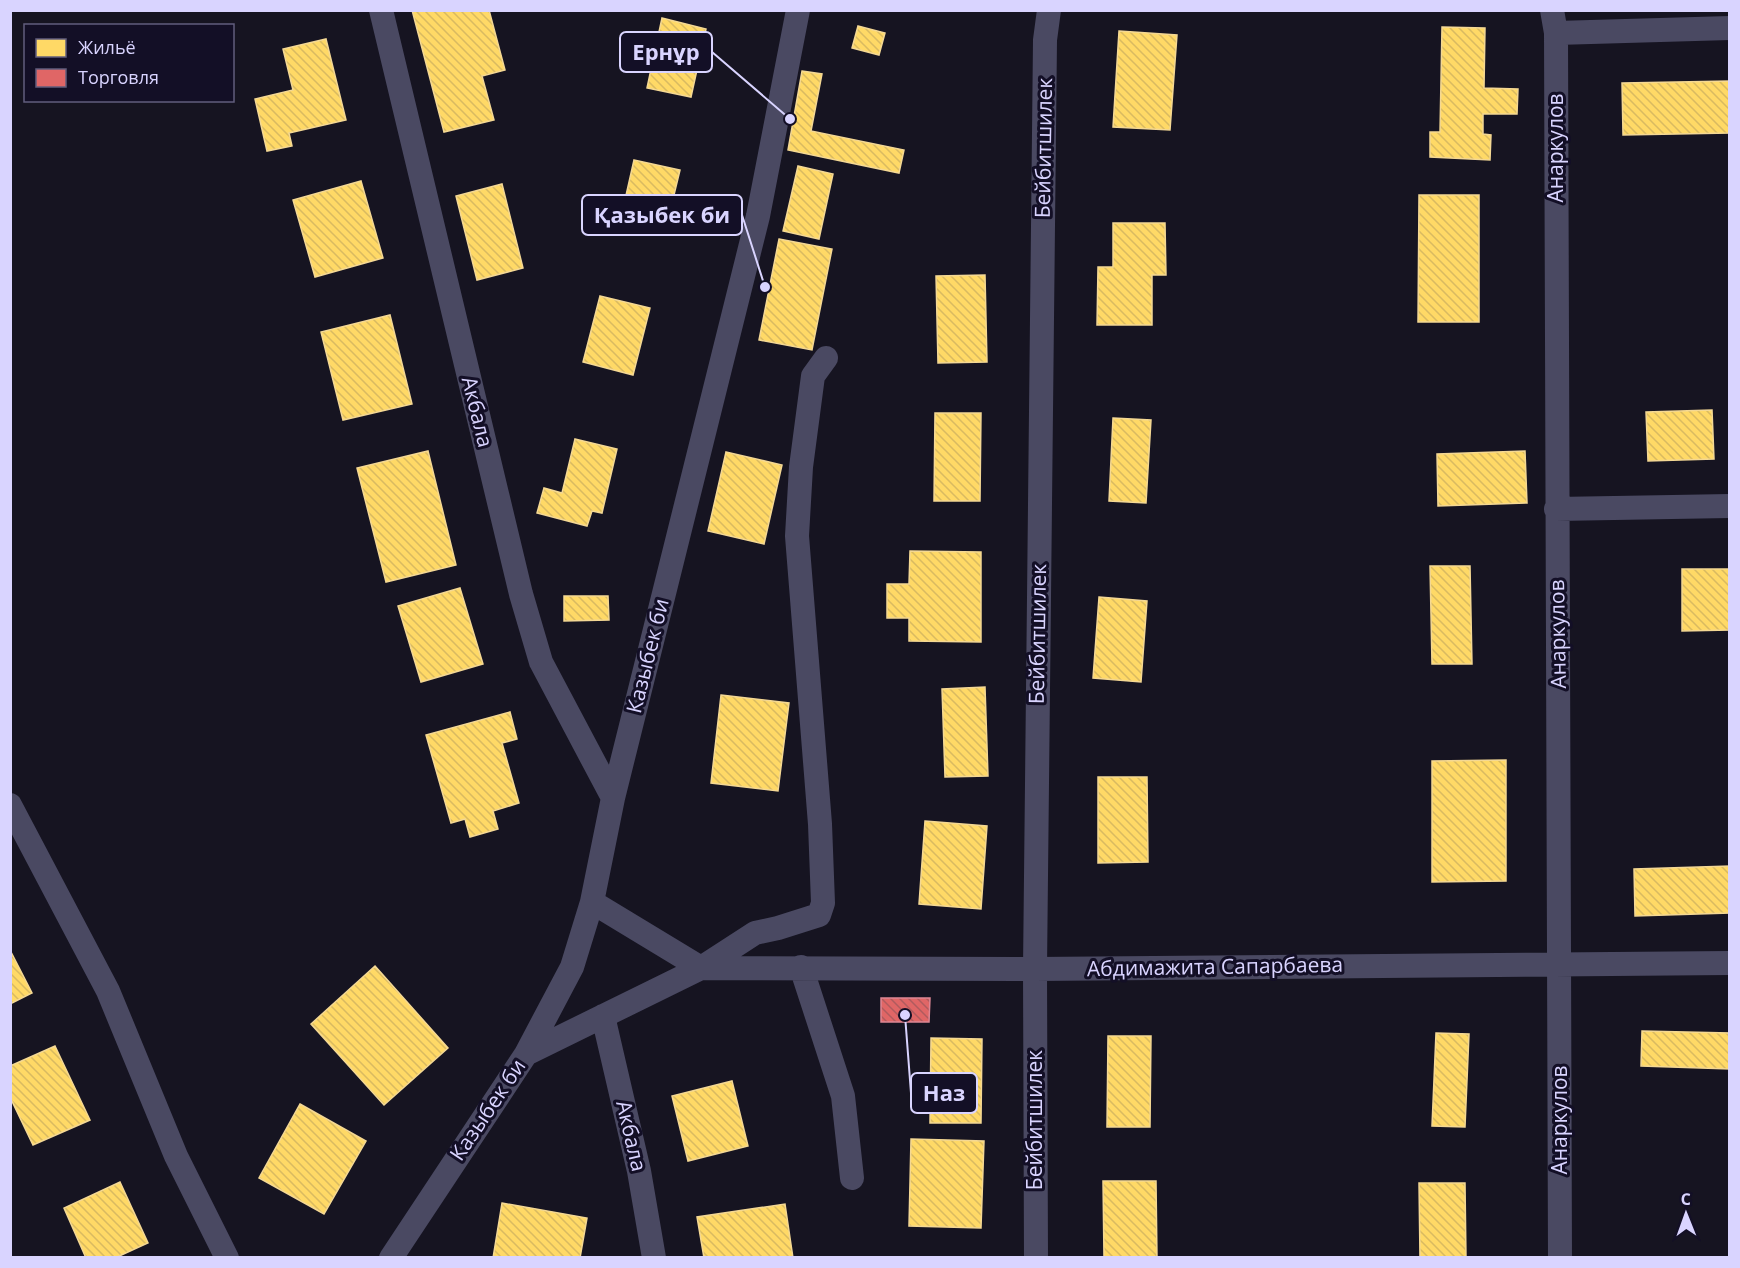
<svg xmlns="http://www.w3.org/2000/svg" width="1740" height="1268" viewBox="0 0 1740 1268" font-family="'Open Sans',sans-serif">
  <style>
    .homes { fill: url(#homes-back-hatch); stroke: #f4d894; stroke-width: 1.5 }
    .shops { fill: url(#shops-back-hatch); stroke: #de8794; stroke-width: 1.5 }
    .lines { fill: none; stroke-linecap: round; stroke-linejoin: round }
    .minor { stroke: #4a4962; stroke-width: 24 }
    .labels { text-anchor: middle; stroke-width: 6; stroke-linejoin: round; paint-order: stroke }
    .street-label { font-size: 21px; fill: #d9d4ff; stroke: #130f26 }
    .leader { fill: none; stroke: #d9d4ff; stroke-width: 2 }
    .callout-dot { fill: #d9d4ff; stroke: #130f26; stroke-width: 2 }
    .callout { fill: #130f26; stroke: #d9d4ff; stroke-width: 2 }
    .callout-label { font-size: 22px; text-anchor: middle; font-weight: bold; fill: #d9d4ff }
  </style>
  <defs>
    <pattern id="homes-back-hatch" width="6" height="6" patternUnits="userSpaceOnUse" patternTransform="scale(1.5)"><rect width="6" height="6" fill="#ffd966"/><path d="M-1 5l2 2M0 0l6 6M5-1l2 2" fill="none" stroke="#d9ba61"/></pattern>
    <pattern id="shops-back-hatch" width="6" height="6" patternUnits="userSpaceOnUse" patternTransform="scale(1.5)"><rect width="6" height="6" fill="#e06666"/><path d="M-1 5l2 2M0 0l6 6M5-1l2 2" fill="none" stroke="#b05b5e"/></pattern>
  </defs>
  <rect width="100%" height="100%" fill="#161421"/>
  <!-- homes -->
  <path class="homes" d="M412,10h77l16,60 -23,6 12,44 -50,12z
    M662,18l44,11 -15,68 -44,-9z
    M858,26l27,7 -6,22 -27,-7z
    M1442,27l43,1 -1,60 34,1 -1,25h-34v20l8,1 -1,25 -60,-3v-25h10z
    M1119,31l58,4 -7,95 -57,-3z
    M326,39l20,81 -57,13 3,13 -25,5 -12,-52 38,-9 -10,-41z
    M802,71l20,3 -11,57 93,19 -5,23 -111,-23z
    M1730,81v52l-107,2 -1,-52z
    M634,160l46,10 -15,62 -45,-10z
    M798,166l35,8 -14,65 -36,-8z
    M361,181l22,77 -68,19 -22,-77z
    M502,184l21,84 -46,12 -21,-84z
    M1419,195h60v127h-61z
    M1113,223h52l1,52h-14v50h-55l1,-58h15z
    M779,239l53,10 -20,101 -53,-10z
    M985,275l2,87 -49,1 -2,-87z
    M600,296l50,12 -17,67 -50,-13z
    M390,315l22,89 -69,16 -22,-88z
    M1712,410l2,49 -66,2 -2,-49z
    M935,413h46l-1,88h-46z
    M1113,418l38,2 -5,83 -37,-2z
    M575,439l42,10 -15,64 -10,-2 -5,15 -50,-13 7,-25 18,5z
    M428,451l28,114 -70,17 -29,-114z
    M1525,451l2,52 -89,3 -1,-52z
    M726,452l56,13 -18,79 -56,-13z
    M910,551l71,1v90l-72,-1v-23h-22v-34h22z
    M1430,566h40l2,98h-40z
    M1682,569h48v61l-48,1z
    M460,588l23,76 -62,18 -23,-76z
    M564,596h44l1,24 -45,1z
    M1099,597l48,4 -6,81 -48,-4z
    M985,687l3,89 -43,1 -3,-88z
    M721,695l68,8 -11,88 -67,-8z
    M510,712l7,27 -15,4 17,60 -26,8 5,18 -28,8 -5,-18 -14,4 -25,-88z
    M1506,760v121l-74,1v-121z
    M1098,777h49l1,85 -50,1z
    M925,821l62,5 -6,83 -62,-5z
    M1730,866v47l-95,3 -1,-47z
    M10,950l22,43 -22,11z
    M375,966l73,82 -64,57 -73,-81z
    M1642,1031l88,2v36l-89,-3z
    M1436,1033l33,1 -4,93 -33,-1z
    M1108,1036h43l-1,91h-43z
    M931,1038l51,1 -1,84h-51z
    M55,1046l35,74 -57,25 -23,-48v-31z
    M732,1081l16,65 -60,15 -16,-65z
    M300,1104l66,37 -42,73 -65,-36z
    M911,1139l73,2 -3,87 -72,-2z
    M1103,1181h53l1,77h-53z
    M120,1182l28,61 -33,15h-29l-22,-50z
    M1419,1183h46l1,75h-46z
    M502,1203l85,15 -7,40h-87z
    M785,1204l8,54h-89l-7,-41z"/>
  <!-- shops -->
  <path class="shops" d="M881,998h49l-1,24h-48z"/>
  <g class="lines">
    <!-- minor -->
    <path class="minor" d="M381,10l140,584 20,68 72,136
      M1552,10l4,23c0,408 5,816 4,1225
      M1556,33l174,-5
      M1556,509l174,-3
      M10,805l98,186 68,165 51,102
      M592,902l109,66
      M801,967l42,129 9,82
      M701,968l334,1 695,-6
      M603,1016l36,155 15,87
      M526,1054l175,-86 54,-35 23,-5 41,-13 4,-12 -3,-79 -23,-288 4,-69 12,-91 13,-18
      M391,1258l135,-204 46,-87 20,-65 21,-104 145,-582 40,-206
      M1036,1258l-1,-289 10,-929 4,-30"/>
  </g>
  <g class="labels">
    <!-- street labels -->
    <g class="street-label">
      <text transform="translate(1044 148) rotate(-89)" y="7">Бейбитшилек</text>
      <text transform="translate(1556 148) rotate(-90)" y="7">Анаркулов</text>
      <text transform="translate(477 412) rotate(76)" y="7">Акбала</text>
      <text transform="translate(1038 634) rotate(-89)" y="7">Бейбитшилек</text>
      <text transform="translate(1558 634) rotate(-91)" y="7">Анаркулов</text>
      <text transform="translate(648 656) rotate(-76)" y="7">Казыбек би</text>
      <text transform="translate(1215 967) rotate(-1)" y="7">Абдимажита Сапарбаева</text>
      <text transform="translate(488 1110) rotate(-56)" y="7">Казыбек би</text>
      <text transform="translate(1035 1120) rotate(-90)" y="7">Бейбитшилек</text>
      <text transform="translate(1560 1120) rotate(-90)" y="7">Анаркулов</text>
      <text transform="translate(631 1136) rotate(77)" y="7">Акбала</text>
    </g>
  </g>
  <!-- callouts -->
  <path class="leader" d="M790 119L712 52M765 287L742 215M905 1015L911 1093"/>
  <g class="callout-dot">
    <circle cx="790" cy="119" r="6"/>
    <circle cx="765" cy="287" r="6"/>
    <circle cx="905" cy="1015" r="6"/>
  </g>
  <g class="callout">
    <rect x="620" y="32" width="92" height="40" rx="6"/>
    <rect x="582" y="195" width="160" height="40" rx="6"/>
    <rect x="911" y="1073" width="66" height="40" rx="6"/>
  </g>
  <g class="callout-label">
    <text x="666" y="60">Ернұр</text>
    <text x="662" y="223">Қазыбек би</text>
    <text x="944" y="1101">Наз</text>
  </g>
  <!-- border -->
  <rect width="1740" height="1268" fill="none" stroke="#d9d4ff" stroke-width="24"/>
  <!-- legend -->
  <rect x="24" y="24" width="210" height="78" fill="#130f26" stroke="#625e7d" stroke-width="1.5"/>
  <rect x="36" y="39" width="30" height="18" fill="#ffd966" stroke="#625e7d" stroke-width="1.5"/>
  <text x="78" y="54" font-size="18" fill="#d9d4ff">Жильё</text>
  <rect x="36" y="69" width="30" height="18" fill="#e06666" stroke="#625e7d" stroke-width="1.5"/>
  <text x="78" y="84" font-size="18" fill="#d9d4ff">Торговля</text>
  <!-- north arrow -->
  <g transform="translate(1686 1214) rotate(359)" stroke="#130f26" stroke-width="4.5" paint-order="stroke">
  <path d="M0-4.5L10 22L0 15L-10 22Z" fill="#d9d4ff"/>
  <text y="-9" font-size="16" font-weight="bold" text-anchor="middle" fill="#d9d4ff">С</text>
  </g>
</svg>
